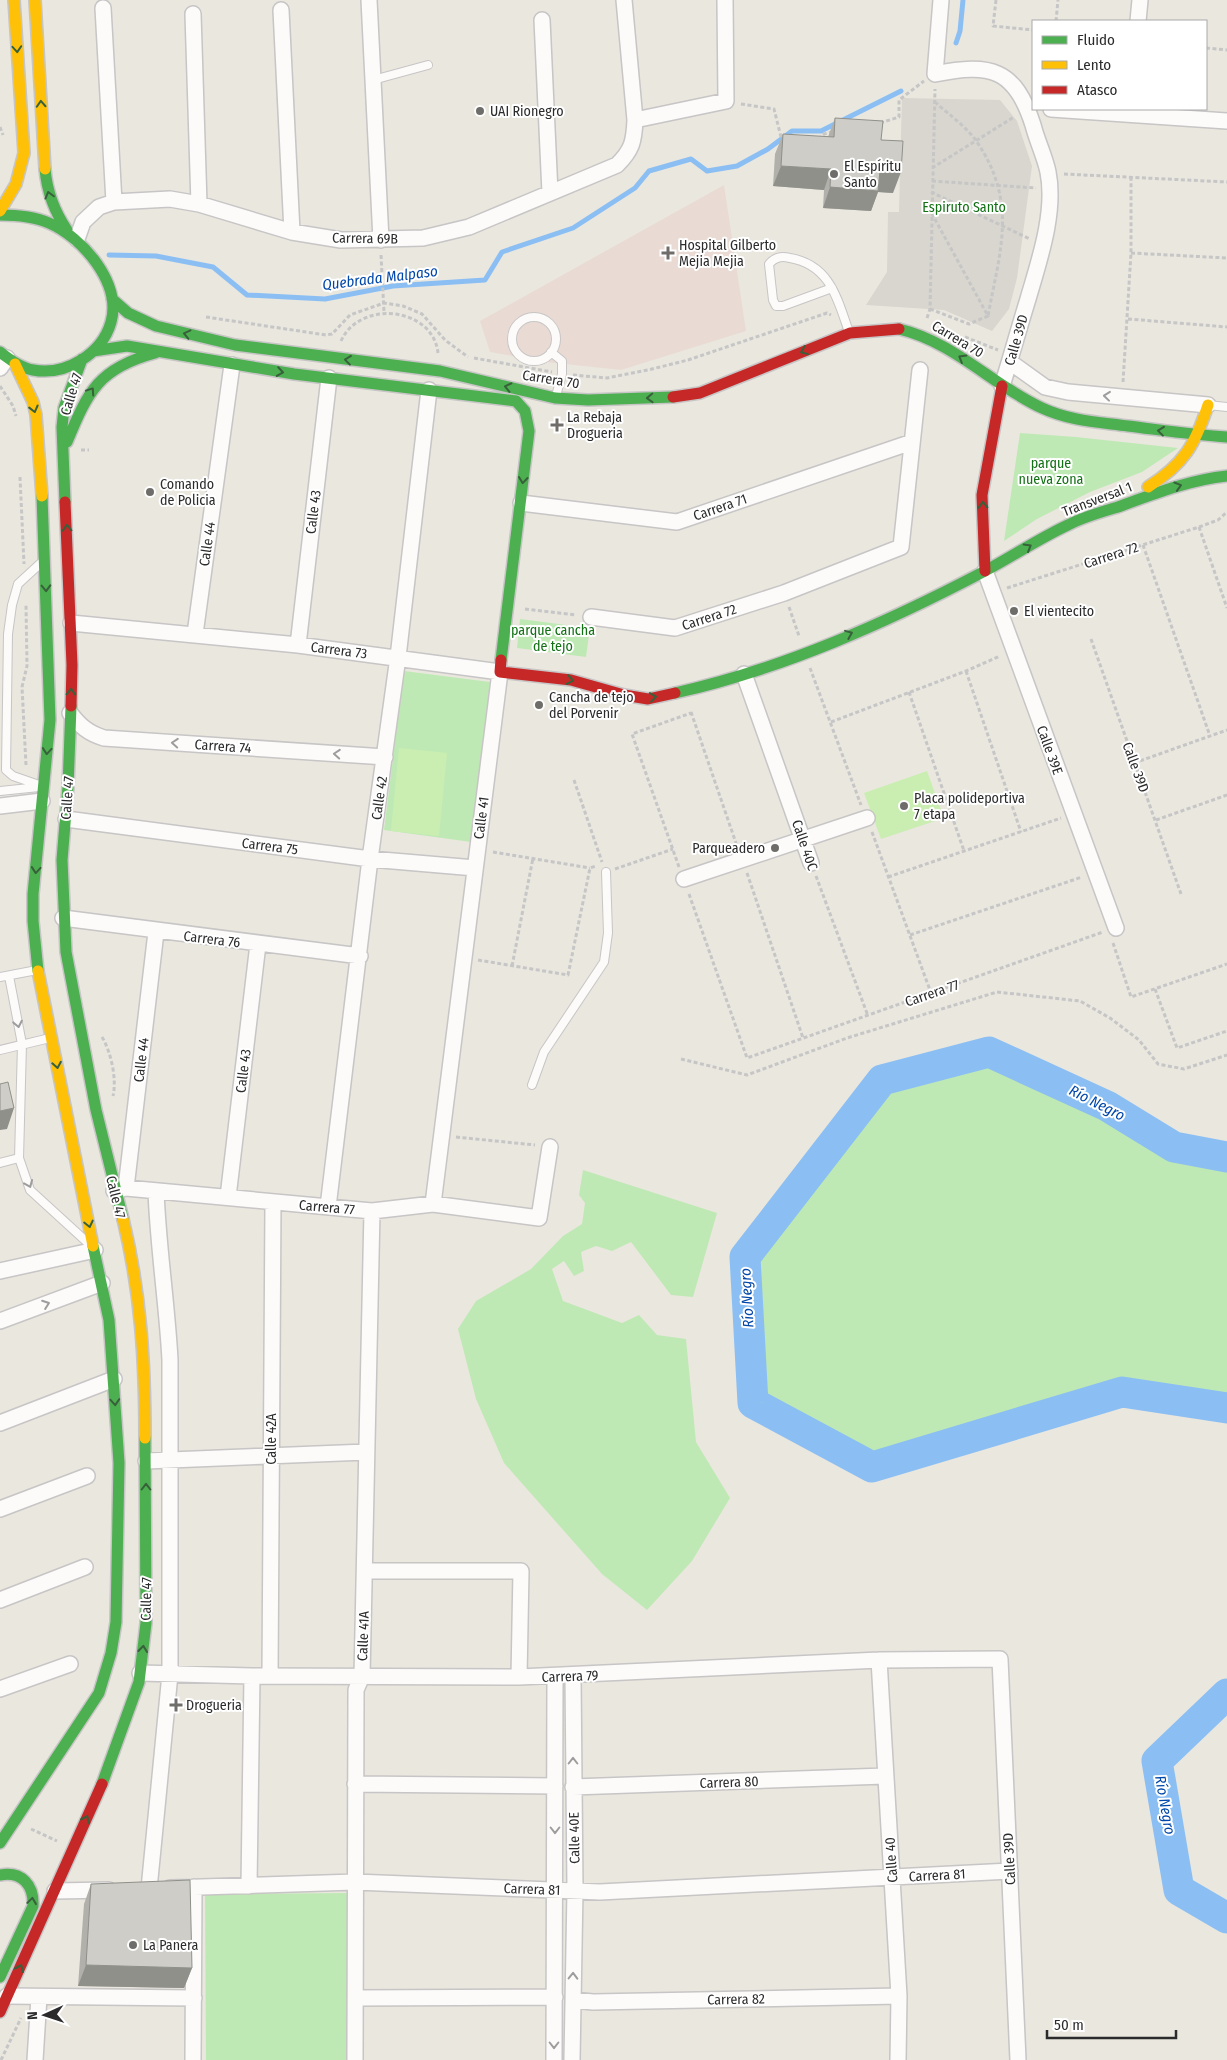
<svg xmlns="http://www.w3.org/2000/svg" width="1227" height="2060" viewBox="0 0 1227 2060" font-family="'Fira Sans Condensed',sans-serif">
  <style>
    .medical { fill: #e9dbd4 }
    .green { fill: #bfe9b4 }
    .pitch { fill: #caeeb1 }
    .plaza { fill: #d8d6ce }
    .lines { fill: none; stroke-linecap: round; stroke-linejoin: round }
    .stream { stroke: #8bbff3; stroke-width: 5 }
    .river { stroke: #8bbff3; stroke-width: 31 }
    .lane-casing { stroke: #c7c5c5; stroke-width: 10 }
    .street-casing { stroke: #c7c5c5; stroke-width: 18 }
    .fast-casing { stroke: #c7c5c5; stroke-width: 14 }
    .slow-casing { stroke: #c7c5c5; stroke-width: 14 }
    .jam-casing { stroke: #c7c5c5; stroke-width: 14 }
    .path { stroke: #c7c6c6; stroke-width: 3; stroke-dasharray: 4 2.5; stroke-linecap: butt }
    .lane { stroke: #fcfbfa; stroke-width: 8 }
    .street { stroke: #fcfbfa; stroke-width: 15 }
    .fast { stroke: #4caf50; stroke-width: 11 }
    .slow { stroke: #ffc107; stroke-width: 11 }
    .jam { stroke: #c62828; stroke-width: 11 }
    .wall { fill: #b1b0ab }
    .shaded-wall { fill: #90908b }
    .building { fill: #cecdc7; stroke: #90908b }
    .oneway { stroke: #38603a }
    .oneway2 { stroke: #9e9d9d }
    .poi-dot { fill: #6e6d6a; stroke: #fff; stroke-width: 2 }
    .labels { text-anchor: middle; stroke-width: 4; stroke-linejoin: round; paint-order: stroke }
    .poi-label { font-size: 14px; fill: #2b2b2b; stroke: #fff; text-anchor: start }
    .park-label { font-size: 14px; fill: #127015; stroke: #fff }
    .street-label { font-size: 14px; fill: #2b2b2b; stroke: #fff }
    .water-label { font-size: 15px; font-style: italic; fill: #0047a9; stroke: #fff }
  </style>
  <rect width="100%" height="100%" fill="#eae7df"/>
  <!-- medical -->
  <path class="medical" d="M724,185l22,146 -125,39 -75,-8 -56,-10 -10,-31z"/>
  <!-- green -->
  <path class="green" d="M1020,433l56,4 102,11 -36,24 -52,20 -53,27 -33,22z
    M520,619l70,9 -4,29 -69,-9z
    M404,671l86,11 -19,160 -87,-12z
    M989,1052l118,54 67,41 53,10v251l-105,-16 -250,75 -119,-64 -8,-146 137,-177z
    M583,1170l134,43 -24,84 -22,-2 -40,-53 -19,9 -16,-5 -15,6 3,19 -10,5 -10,-15 -12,8 11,32 59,22 17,-8 18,20 29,4 10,103 34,56 -38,63 -45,49 -45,-36 -98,-111 -28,-64 -18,-70 18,-28 55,-32 32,-33 19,-12 3,-21 -6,-8z
    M347,1893l1,167h-142l-1,-166z"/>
  <!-- pitch -->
  <path class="pitch" d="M399,748l48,5 -8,83 -48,-5z
    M927,771l17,47 -63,21 -17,-46z"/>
  <!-- plaza -->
  <path class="plaza" d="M902,98l98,2 17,21 15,45 -15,112 -8,31 -17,22 -48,-21 -78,-5 21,-33 1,-60h11z"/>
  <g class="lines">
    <!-- stream -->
    <path class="stream" d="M956,43l4,-12 3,-31
      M109,255l47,1 57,11 34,28 78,4 68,-13 92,-6 17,-28 71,-24 62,-40 14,-17 42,-12 16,12 30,-5 31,-17 24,-18h29l80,-40"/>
    <!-- river -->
    <path class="river" d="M1227,1157l-53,-10 -67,-41 -118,-54 -107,28 -137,177 8,146 119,64 250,-75 105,16
      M1227,1694l-70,67 22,129 48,28"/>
    <defs>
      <path id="lane" d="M373,80l55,-15
        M832,288l-49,18h-7l-3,-6 -4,-36c6,-7 12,-8 21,-6 40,7 47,40 59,74
        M512 339a22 22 0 1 1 44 0a22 22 0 1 1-44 0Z
        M551,352l11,9v13l-6,22
        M1208,405l19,2
        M42,786l-29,-10 -7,-6 2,-136 4,-29 6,-21 25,-23
        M0,791l39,-4
        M9,976l13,68 -3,114 11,32 58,53
        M0,977l37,-7
        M0,1050l50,-12
        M532,1085l12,-33 60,-90 4,-29 -2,-61
        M0,1163l19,-5"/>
      <path id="street" d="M369,0l12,240
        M941,0l-6,74c55,-11 80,-6 98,51 4,16 12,32 15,47 8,40 -9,89 -20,127 -9,29 -17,58 -26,87
        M103,8l11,194
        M281,10l11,222
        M193,14l6,190
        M542,20l8,173
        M1138,21l2,-21
        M1051,109l176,12
        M635,120l91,-19 -1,-101
        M77,239l6,-17 16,-15 15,-5 56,-3 29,5 93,28 49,8 82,-2 46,-11 148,-62c15,-15 17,-23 18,-45l-11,-120
        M1010,362l35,25 23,5 140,13
        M0,368l7,-10
        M521,503l156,19 235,-80
        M985,571l131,357
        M591,617l84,11 109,-35 117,-46 19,-177
        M71,623l227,22 202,27 -67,532
        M195,634l37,-269
        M298,645l31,-267
        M744,674l67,189
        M70,713c10,13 18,20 34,25l281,19
        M0,806l42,-5
        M66,819l304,40 105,9
        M684,879l183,-61
        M63,918l297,38
        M126,1188l30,-256
        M114,1191l12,-3 246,23 61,-7 106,14 11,-71
        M228,1197l30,-253
        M328,1207l42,-348 28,-202 31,-267
        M0,1271l95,-21
        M0,1321l102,-38
        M0,1423l114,-44
        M146,1461l220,-9
        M0,1509l87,-33
        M365,1571h156l-2,106
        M0,1600l85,-33
        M879,1660l20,336 -1,64
        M140,1673l112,3 267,1 360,-17 121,-1 18,401
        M270,1676l3,-474
        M0,1689l70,-25
        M355,1784l200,2
        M573,1787l312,-11
        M249,1886l3,-210
        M170,1888l185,-6 245,10 410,-21
        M149,1889l21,-215v-314c-3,-57 -12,-113 -14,-169
        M55,1891l54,-1
        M7,1996l187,2
        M355,1998l200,-1
        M573,2000l20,2 306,-6
        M35,2060l4,-63
        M193,2060l1,-173
        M355,2060l1,-370 6,-14 10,-465
        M554,2060l1,-383
        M572,2060l3,-170 -2,-214"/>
      <path id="fast" d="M45,169c2,23 9,42 22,61
        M0,215c17,0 33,1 49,8 33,14 73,60 62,99 -9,32 -45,54 -78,48 -12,-2 -23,-10 -33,-18
        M112,299l16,14 28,13 79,19 205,26 115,27 33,2 85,-3
        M899,329c55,13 93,56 143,79 28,13 56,14 86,18 33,4 66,9 99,11
        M93,351l34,-5 167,28 222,27 9,10 4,20 -28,229
        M67,442c21,-51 32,-74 88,-89
        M65,502l-3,-75 2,-19 18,-49
        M675,693c108,-24 213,-71 310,-122 28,-15 55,-33 83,-46 15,-8 33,-13 50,-18 36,-13 71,-27 109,-31
        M71,706l-3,81 -6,73 4,92 30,158 27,109
        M38,971l-5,-50v-27l17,-174 -8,-224
        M102,1784l37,-102 7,-59 -1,-185
        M0,1843l99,-150 12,-40 5,-31 3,-159 -10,-143 -16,-74
        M0,1875c22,-4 34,10 33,31l-33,71"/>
      <path id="slow" d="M35,0l10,169
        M0,211l16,-27 8,-31 -10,-153
        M15,364l18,38 3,13 6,81
        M1148,487c36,-23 47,-42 60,-82
        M38,971l55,275
        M123,1219c18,74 22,143 22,219"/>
      <path id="jam" d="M673,397l27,-4 150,-60 49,-4
        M65,502l7,163 -1,41
        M985,571l-3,-76 20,-109
        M501,660l-1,12 71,8 53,15 24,4 27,-6
        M0,2012l102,-228"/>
    </defs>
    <!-- lane casing -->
    <use href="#lane" class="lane-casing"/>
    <!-- street casing -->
    <use href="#street" class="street-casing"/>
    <!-- fast casing -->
    <use href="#fast" class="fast-casing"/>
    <!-- slow casing -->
    <use href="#slow" class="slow-casing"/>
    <!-- jam casing -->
    <use href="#jam" class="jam-casing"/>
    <!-- path -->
    <path class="path" d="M996,0l-3,26 40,4
      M1056,21l2,-21
      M1206,48l21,2
      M935,102c13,12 32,25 42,40 41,61 23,108 11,174
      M741,104l33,5 8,32
      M880,123l19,-6v-17l25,-19
      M0,127l3,8
      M818,139l6,-5 8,-2
      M932,168l82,-51
      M1064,174l163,8
      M932,181l104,7
      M931,192l99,47
      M1131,253l96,5
      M381,255l3,57
      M930,309l39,15 19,-8 -57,-104
      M206,317l120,18 6,-1 18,-19 34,-12 19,3 19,8 23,26 23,17
      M927,318l3,-9 5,-220
      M1128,319l99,8
      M965,337l33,13
      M341,341c19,-42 92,-34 97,12
      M474,358l78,14
      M573,375l34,3 41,-8 40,-10 139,-47 4,2
      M1123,382l8,-129v-77
      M0,386l13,20 3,10
      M81,450h8
      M20,477l4,87
      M1199,527l28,81
      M1143,545l67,191
      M1007,588l192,-61 19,-7 9,-8
      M789,607l10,29
      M525,609l51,6
      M1091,639l90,255
      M810,668l51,137
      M966,671l55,161
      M909,692l55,159
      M691,712l46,134
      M831,722l135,-51 34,-15
      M1134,763l93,-33
      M26,765l-4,-78 5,-21 -1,-61
      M574,780l28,82
      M1156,820l71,-25
      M872,832l59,161
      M493,852l97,16
      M679,867l-47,-133 59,-21
      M615,869l58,-20
      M747,873l56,165
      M816,876l52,140
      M888,877l173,-59
      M689,894l58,164 356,-126
      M910,935l172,-58
      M1113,943l18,54 96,-33
      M478,960l90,15 22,-107 6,-2
      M512,966l21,-108
      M1155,989l22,59 50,-17
      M102,1037c9,15 15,42 11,59
      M681,1059l66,16 100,-37 150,-46 83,9 30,17 29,22 19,24 26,5 43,-14
      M456,1137l79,8
      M31,1829l26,12
      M1,2060l20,-42"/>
    <!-- lane -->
    <use href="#lane" class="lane"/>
    <!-- street -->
    <use href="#street" class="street"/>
    <!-- fast -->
    <use href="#fast" class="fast"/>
    <!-- slow -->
    <use href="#slow" class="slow"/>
    <!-- jam -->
    <use href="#jam" class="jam"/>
  </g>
  <!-- wall -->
  <path class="wall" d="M835,118l46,22 12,53 -15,-1 -7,19 -48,-3 1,-18 -51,-4 2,-32 8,-20 45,3z
    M91,1884l101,84 -8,20 -106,-2 6,-82z"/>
  <!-- shaded-wall -->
  <path class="shaded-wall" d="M781,166l50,3 -7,21 -51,-4z
    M880,171l21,1 -8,21 -15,-1 -7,19 -48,-3 7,-21z
    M14,1108l-7,21 -7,1v-19z
    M86,1965l106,3 -8,20 -106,-2z"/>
  <!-- building -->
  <path class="building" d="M835,118l48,3 -2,19 22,1 -2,31 -21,-1 -2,20 -48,-4 1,-18 -50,-3 2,-32 51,3z
    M8,1082l6,26 -14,3v-27z
    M190,1880l2,88 -106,-3 5,-81z"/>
  <!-- one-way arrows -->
  <defs><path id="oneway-chevron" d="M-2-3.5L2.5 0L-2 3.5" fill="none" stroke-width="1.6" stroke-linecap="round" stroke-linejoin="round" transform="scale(1.25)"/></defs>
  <g class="oneway">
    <use href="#oneway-chevron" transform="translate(17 49) rotate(86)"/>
    <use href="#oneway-chevron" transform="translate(41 104) rotate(-93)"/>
    <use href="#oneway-chevron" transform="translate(49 195) rotate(-105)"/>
    <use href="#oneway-chevron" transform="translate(187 334) rotate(-167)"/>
    <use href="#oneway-chevron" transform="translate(804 351) rotate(158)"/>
    <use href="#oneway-chevron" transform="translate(962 358) rotate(-149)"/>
    <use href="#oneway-chevron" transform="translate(348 360) rotate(-173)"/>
    <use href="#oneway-chevron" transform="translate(280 372) rotate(9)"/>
    <use href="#oneway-chevron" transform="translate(508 387) rotate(-167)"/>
    <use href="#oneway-chevron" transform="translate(91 391) rotate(-56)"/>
    <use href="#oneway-chevron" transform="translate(650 398) rotate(178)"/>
    <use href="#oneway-chevron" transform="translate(34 409) rotate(76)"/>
    <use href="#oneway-chevron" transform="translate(1161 431) rotate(-173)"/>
    <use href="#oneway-chevron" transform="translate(523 480) rotate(96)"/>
    <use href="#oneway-chevron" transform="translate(1178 486) rotate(-17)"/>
    <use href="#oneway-chevron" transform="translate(983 505) rotate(-91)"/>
    <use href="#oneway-chevron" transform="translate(67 528) rotate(-92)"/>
    <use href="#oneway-chevron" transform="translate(1028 547) rotate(-30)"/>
    <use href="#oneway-chevron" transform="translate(46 588) rotate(88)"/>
    <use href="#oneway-chevron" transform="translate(849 634) rotate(-22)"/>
    <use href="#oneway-chevron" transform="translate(570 680) rotate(10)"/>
    <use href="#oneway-chevron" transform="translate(71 692) rotate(-88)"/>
    <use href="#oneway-chevron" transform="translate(653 697) rotate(-8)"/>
    <use href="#oneway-chevron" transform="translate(47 751) rotate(95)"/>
    <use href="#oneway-chevron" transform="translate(36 870) rotate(95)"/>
    <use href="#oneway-chevron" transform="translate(57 1065) rotate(80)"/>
    <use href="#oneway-chevron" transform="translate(89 1224) rotate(77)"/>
    <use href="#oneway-chevron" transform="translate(115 1402) rotate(86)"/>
    <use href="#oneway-chevron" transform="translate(146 1487) rotate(-90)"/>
    <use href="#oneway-chevron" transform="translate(143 1649) rotate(-84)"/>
    <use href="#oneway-chevron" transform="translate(86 1819) rotate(-66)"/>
    <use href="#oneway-chevron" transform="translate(32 1901) rotate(-82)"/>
    <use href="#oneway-chevron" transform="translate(20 1968) rotate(-66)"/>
  </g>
  <g class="oneway2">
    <use href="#oneway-chevron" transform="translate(1107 396) rotate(-174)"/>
    <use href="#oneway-chevron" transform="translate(175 743) rotate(-176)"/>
    <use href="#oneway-chevron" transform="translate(337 754) rotate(-176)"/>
    <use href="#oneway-chevron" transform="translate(18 1024) rotate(79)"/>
    <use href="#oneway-chevron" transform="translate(29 1184) rotate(67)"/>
    <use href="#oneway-chevron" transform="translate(46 1304) rotate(-20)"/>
    <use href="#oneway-chevron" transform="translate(573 1761) rotate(-90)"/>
    <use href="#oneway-chevron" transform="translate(555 1830) rotate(90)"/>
    <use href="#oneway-chevron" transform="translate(573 1976) rotate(-89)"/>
    <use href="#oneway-chevron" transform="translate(554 2045) rotate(90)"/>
  </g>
  <!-- markers -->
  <g class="poi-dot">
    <circle cx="480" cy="111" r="5"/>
    <circle cx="834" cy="174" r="5"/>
    <path d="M665.5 245.5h5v5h5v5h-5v5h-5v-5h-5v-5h5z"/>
    <path d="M554.5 417.5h5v5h5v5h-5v5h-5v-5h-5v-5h5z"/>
    <circle cx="150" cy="492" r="5"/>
    <circle cx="1014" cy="611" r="5"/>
    <circle cx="539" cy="705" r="5"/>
    <circle cx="904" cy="806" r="5"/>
    <circle cx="775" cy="848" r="5"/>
    <path d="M173.5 1697.5h5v5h5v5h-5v5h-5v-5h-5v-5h5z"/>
    <circle cx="133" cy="1945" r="5"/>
  </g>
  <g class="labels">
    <!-- poi labels -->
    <g class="poi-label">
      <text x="490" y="116">UAI Rionegro</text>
      <text x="844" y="171">El Espíritu<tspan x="844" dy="16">Santo</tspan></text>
      <text x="679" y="250">Hospital Gilberto<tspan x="679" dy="16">Mejia Mejia</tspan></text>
      <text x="567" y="422">La Rebaja<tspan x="567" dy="16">Drogueria</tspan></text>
      <text x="160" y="489">Comando<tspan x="160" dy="16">de Policia</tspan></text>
      <text x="1024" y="616">El vientecito</text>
      <text x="549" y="702">Cancha de tejo<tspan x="549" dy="16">del Porvenir</tspan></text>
      <text x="914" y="803">Placa polideportiva<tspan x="914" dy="16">7 etapa</tspan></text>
      <text x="765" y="853" text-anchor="end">Parqueadero</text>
      <text x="186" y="1710">Drogueria</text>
      <text x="143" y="1950">La Panera</text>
    </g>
    <!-- park labels -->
    <g class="park-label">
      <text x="964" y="212">Espiruto Santo</text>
      <text x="1051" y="468">parque<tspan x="1051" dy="16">nueva zona</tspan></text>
      <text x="553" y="635">parque cancha<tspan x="553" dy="16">de tejo</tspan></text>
    </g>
    <!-- street labels -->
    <g class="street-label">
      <text transform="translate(365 238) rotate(1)" y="5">Carrera 69B</text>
      <text transform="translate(958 339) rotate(31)" y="5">Carrera 70</text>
      <text transform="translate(1016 340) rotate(-74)" y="5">Calle 39D</text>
      <text transform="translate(551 379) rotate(9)" y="5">Carrera 70</text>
      <text transform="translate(71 394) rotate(-73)" y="5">Calle 47</text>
      <text transform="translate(1097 499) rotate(-21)" y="5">Transversal 1</text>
      <text transform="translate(720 507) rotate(-19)" y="5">Carrera 71</text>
      <text transform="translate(313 512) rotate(-83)" y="5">Calle 43</text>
      <text transform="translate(207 544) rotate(-82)" y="5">Calle 44</text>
      <text transform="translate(1111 555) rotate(-18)" y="5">Carrera 72</text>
      <text transform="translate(709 617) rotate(-18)" y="5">Carrera 72</text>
      <text transform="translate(339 650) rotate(7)" y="5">Carrera 73</text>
      <text transform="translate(223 746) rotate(4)" y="5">Carrera 74</text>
      <text transform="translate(1050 750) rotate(70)" y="5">Calle 39E</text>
      <text transform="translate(1136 767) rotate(70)" y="5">Calle 39D</text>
      <text transform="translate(67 798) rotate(-86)" y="5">Calle 47</text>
      <text transform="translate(379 798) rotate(-82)" y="5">Calle 42</text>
      <text transform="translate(481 818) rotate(-83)" y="5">Calle 41</text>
      <text transform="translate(805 845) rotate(71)" y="5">Calle 40C</text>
      <text transform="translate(270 846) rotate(7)" y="5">Carrera 75</text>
      <text transform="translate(212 939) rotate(7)" y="5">Carrera 76</text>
      <text transform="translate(932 993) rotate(-19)" y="5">Carrera 77</text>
      <text transform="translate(141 1060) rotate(-83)" y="5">Calle 44</text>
      <text transform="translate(243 1071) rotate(-83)" y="5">Calle 43</text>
      <text transform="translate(116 1197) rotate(76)" y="5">Calle 47</text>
      <text transform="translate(327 1207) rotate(5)" y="5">Carrera 77</text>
      <text transform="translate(271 1439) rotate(-90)" y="5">Calle 42A</text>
      <text transform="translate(146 1599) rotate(-89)" y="5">Calle 47</text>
      <text transform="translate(363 1636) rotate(-88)" y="5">Calle 41A</text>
      <text transform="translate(570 1676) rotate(-2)" y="5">Carrera 79</text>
      <text transform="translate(729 1782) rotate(-2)" y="5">Carrera 80</text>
      <text transform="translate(574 1838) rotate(-91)" y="5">Calle 40E</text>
      <text transform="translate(1009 1859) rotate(-93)" y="5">Calle 39D</text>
      <text transform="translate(891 1860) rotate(-94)" y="5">Calle 40</text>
      <text transform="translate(937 1875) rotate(-3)" y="5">Carrera 81</text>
      <text transform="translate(532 1889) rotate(2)" y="5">Carrera 81</text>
      <text transform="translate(736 1999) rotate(-1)" y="5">Carrera 82</text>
    </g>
    <!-- water labels -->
    <g class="water-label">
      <text transform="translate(380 278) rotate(-7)" y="5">Quebrada Malpaso</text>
      <text transform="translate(1097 1103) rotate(27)" y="5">Río Negro</text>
      <text transform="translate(747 1298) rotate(-93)" y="5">Río Negro</text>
      <text transform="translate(1165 1805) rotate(80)" y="5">Río Negro</text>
    </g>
  </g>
  <!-- legend -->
  <rect x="1032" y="20" width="175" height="90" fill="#ffffff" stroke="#aaaaaa"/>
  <rect x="1042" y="36" width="25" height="8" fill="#4caf50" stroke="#aaaaaa"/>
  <text x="1077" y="45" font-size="15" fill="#2b2b2b">Fluido</text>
  <rect x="1042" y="61" width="25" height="8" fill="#ffc107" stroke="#aaaaaa"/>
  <text x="1077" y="70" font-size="15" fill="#2b2b2b">Lento</text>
  <rect x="1042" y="86" width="25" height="8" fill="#c62828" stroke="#aaaaaa"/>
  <text x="1077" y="95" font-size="15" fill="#2b2b2b">Atasco</text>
  <!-- north arrow -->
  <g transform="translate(45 2015) rotate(267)" stroke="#ffffff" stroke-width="4" paint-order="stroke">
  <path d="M0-4L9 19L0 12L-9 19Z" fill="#2b2b2b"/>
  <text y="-8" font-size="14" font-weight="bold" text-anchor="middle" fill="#2b2b2b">N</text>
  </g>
  <!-- scale -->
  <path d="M1047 2030v8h129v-8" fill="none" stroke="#2b2b2b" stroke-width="2.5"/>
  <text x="1054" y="2030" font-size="15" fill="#2b2b2b" stroke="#ffffff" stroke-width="4" paint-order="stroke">50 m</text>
</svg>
